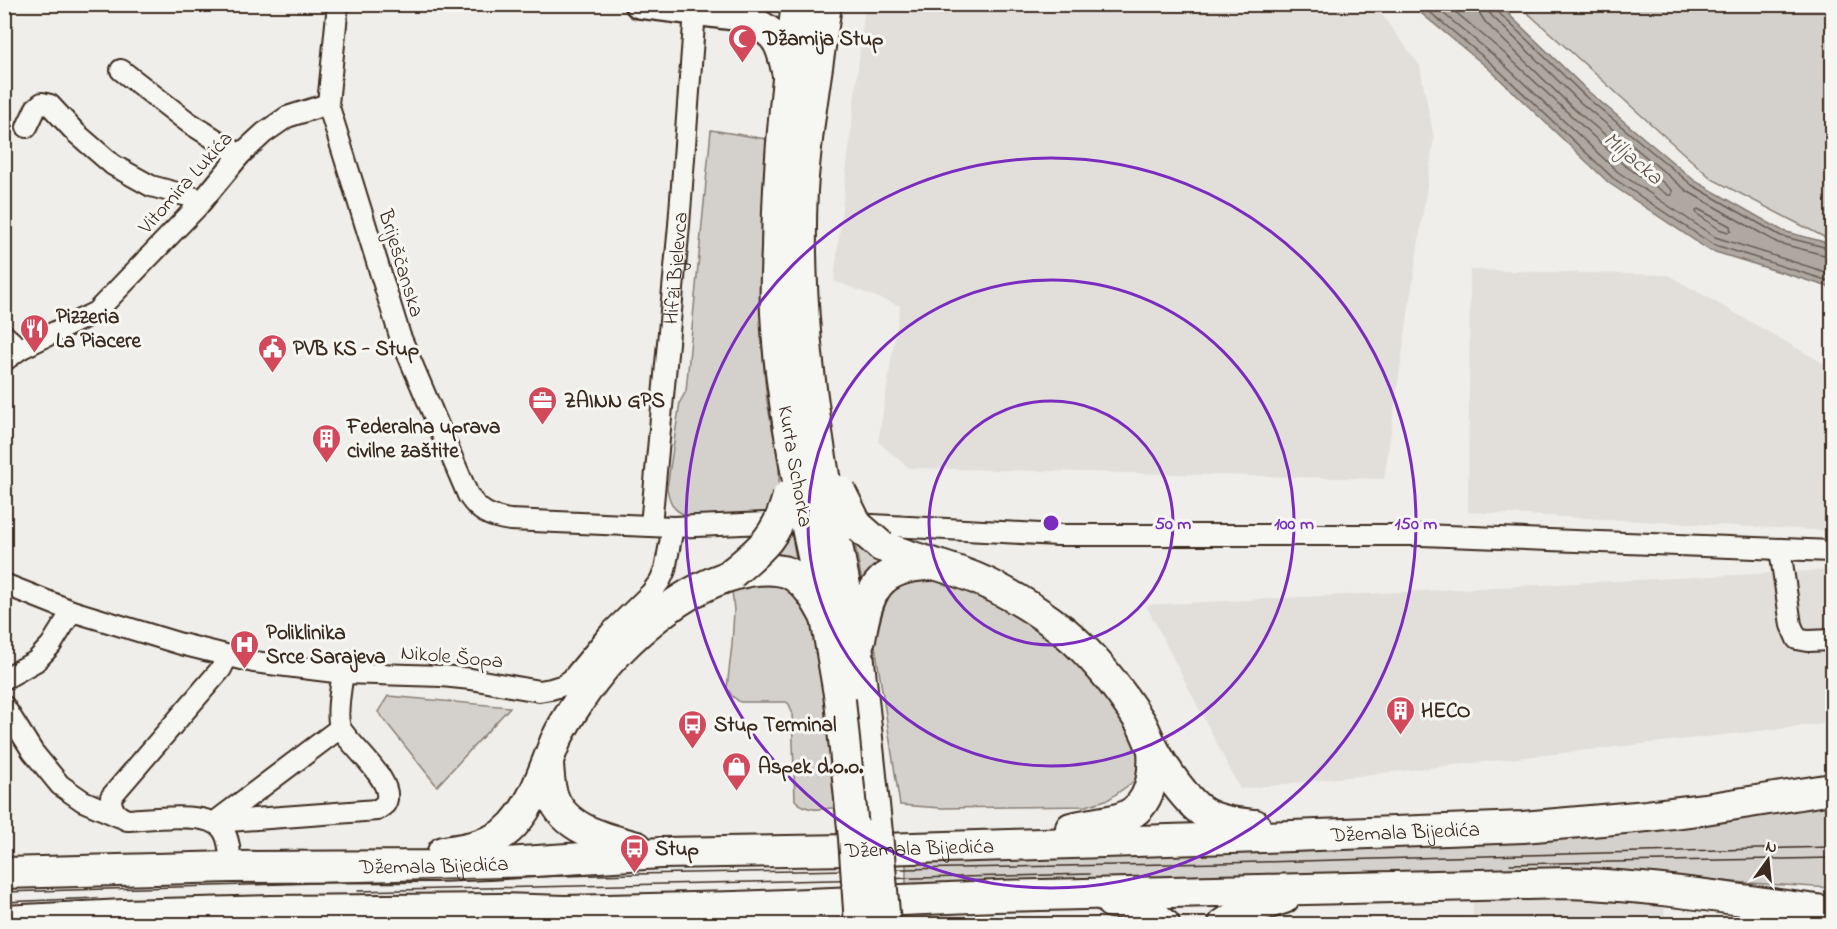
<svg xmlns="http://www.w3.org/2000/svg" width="1837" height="929" viewBox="0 0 1837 929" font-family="'Indie Flower',sans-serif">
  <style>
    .built { fill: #e2dfdb }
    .green { fill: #d4d1cc; stroke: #887e75; stroke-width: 1.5 }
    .water { fill: #afa8a1; stroke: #81766d; stroke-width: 1.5 }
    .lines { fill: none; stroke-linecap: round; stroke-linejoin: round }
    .shore { stroke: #695c52; stroke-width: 1.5 }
    .minor-casing { stroke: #3b2a1e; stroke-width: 24 }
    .secondary-casing { stroke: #3b2a1e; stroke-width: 32 }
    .primary-casing { stroke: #3b2a1e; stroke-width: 34 }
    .minor { stroke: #f6f6f2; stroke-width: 20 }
    .secondary { stroke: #f6f6f2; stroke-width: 27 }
    .primary { stroke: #f6f6f2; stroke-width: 30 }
    .tram { stroke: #3b2a1e; stroke-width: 1.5 }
    .primary-bridge-casing { stroke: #3b2a1e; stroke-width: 34; stroke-linecap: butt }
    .primary-bridge { stroke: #f6f6f2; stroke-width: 30 }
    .ring { fill: none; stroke: #7b2cbf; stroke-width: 3 }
    .labels { text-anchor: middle; stroke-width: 6; stroke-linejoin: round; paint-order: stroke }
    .poi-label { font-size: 21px; font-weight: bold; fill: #3b2a1e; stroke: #f6f6f2; text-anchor: start }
    .street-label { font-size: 21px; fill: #3b2a1e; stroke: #f6f6f2 }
    .water-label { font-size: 22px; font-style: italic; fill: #64564c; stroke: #f6f6f2 }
    .centre { fill: #7b2cbf; stroke: #f6f6f2; stroke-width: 3 }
    .ring-label { font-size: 18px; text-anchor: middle; font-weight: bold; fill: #7b2cbf; stroke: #f6f6f2; stroke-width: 6; stroke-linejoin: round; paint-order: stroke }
  </style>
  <rect width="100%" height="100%" fill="#efeeea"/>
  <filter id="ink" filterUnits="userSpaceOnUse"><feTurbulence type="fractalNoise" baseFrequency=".0167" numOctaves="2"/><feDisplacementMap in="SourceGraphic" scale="12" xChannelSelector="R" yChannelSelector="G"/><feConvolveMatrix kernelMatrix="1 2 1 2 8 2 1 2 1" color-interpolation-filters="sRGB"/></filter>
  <g filter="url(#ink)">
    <!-- built -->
    <path class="built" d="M865,5l506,-1 6,4 43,58 14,72 -50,341 -475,-11 -31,-26 22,-136 -66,-25z
      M1470,270l198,5 164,93v163l-364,-19z
      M1832,570v153l-592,66 -94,-184z
      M1544,900l121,1 -1,23h-191v-22z"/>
    <!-- green -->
    <path class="green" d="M1519,5h313v234l-8,-2 -112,-58z
      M711,130l55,9 -5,132 1,76 5,55 12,61v25l-10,26 -73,4c-20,-4 -26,-11 -29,-30l13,-86 6,-11z
      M790,526l8,43 -28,-8z
      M853,533l35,25 -23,26 -3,-2z
      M910,574l82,17 108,86 43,80 -6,22 -28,20 -23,7 -144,2 -42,-3 -27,-173 15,-45z
      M753,582l35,3 20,21 13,41 18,160c-15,2 -32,6 -44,-7l-3,-88 -3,-8 -3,-2h-46l-8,-6 -5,-8 5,-43 2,-34 -2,-21z
      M388,696l122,11 -73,79 -59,-74z
      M1832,803v85l-99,-6 -97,-9 -91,-5 -639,18v-30z
      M1465,919v5h-194l26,-2z"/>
    <!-- water -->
    <path class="water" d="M1411,5h88l91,88 105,88 88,50 49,13v44l-123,-38 -100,-67 -121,-115z"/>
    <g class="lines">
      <!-- shore -->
      <path class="shore" d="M1420,4l72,60 121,114 99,66 120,38
        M1432,4l65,54 121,114 97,65 117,37
        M1446,4l57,48 121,113 44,30h4v-5l-97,-80 -89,-87 -6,-9 -1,-10
        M1488,4v7l4,5 89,87 106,88 91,52 54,14
        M1495,4l2,7 89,86 106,88 89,51 51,13
        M1698,209l32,17 1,5 -3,1 -9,-3 -22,-15 -1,-3z"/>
      <defs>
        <g id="minor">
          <path d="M338,4l-10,100 72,232 68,159c11,17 22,22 42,25l163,7 116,-5"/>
          <path d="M121,70l67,52 52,33"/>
          <path d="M27,127l9,-19 6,-5 8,2 26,28 37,32 38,21 52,14"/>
          <path d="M4,335l16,14"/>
          <path d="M4,361l16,-12 76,-37 102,-106 42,-51 24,-22 23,-16 41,-13"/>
          <path d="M854,524l204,11h363l411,16"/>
          <path id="s1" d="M651,525l28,-300 16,-214"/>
          <path d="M1780,549l11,76 6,14 11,2 24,-1"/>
          <path d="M4,584l68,27 109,33 73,18 89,11 99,3 29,3 68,12 12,-2 13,-4 8,-6 38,-46 41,-40 9,-12 5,-11 8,-43"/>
          <path d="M227,657l-6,12 -110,128c0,12 4,18 16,23 23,-1 82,-10 96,10 7,10 7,25 8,37"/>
          <path d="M4,679l32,-18 15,-16 21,-34"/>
          <path d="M4,706l29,46 27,33 23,16 35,15"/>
          <path d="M215,822l162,-12c3,-2 6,-4 8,-6 13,-21 -35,-58 -44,-75 -6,-11 0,-43 2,-56"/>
          <path d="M215,822l125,-94"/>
        </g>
        <path id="secondary" d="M639,4l103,13"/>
        <g id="primary">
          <path d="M797,4c-11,82 -19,163 -20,245 -1,21 -2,43 -1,64 3,62 14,124 25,185"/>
          <path d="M826,4c-8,62 -20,124 -24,186 -5,102 7,202 25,303"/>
          <path d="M742,17c32,15 38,19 45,54"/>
          <path d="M835,535l23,117 19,181"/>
          <path d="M809,537l17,81 14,82"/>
          <path d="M881,546c26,10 52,17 78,26 38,13 74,35 106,60 30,25 55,58 76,91 4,7 7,16 11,24 11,20 35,56 54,67 15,8 32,9 49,11"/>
          <path d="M860,639c8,-48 17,-73 71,-74"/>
          <path d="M548,764c1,12 1,23 5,33 12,33 54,42 84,50"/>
          <path d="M1071,828c16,-4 31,-5 47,-9 32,-8 37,-42 35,-71"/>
          <path d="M443,852c24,-3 53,-8 70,-27 22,-24 31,-56 43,-85 6,-13 15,-27 23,-39 35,-54 104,-118 170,-130 13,-2 27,-3 40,2 18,9 28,28 37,45"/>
          <path id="s2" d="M4,873l227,-6 204,-1 54,-2 172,-11 188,-3 443,-14 231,-9 124,-11 58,-7 127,-20"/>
          <path d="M1111,902c23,2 35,6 53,22"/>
          <path d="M4,921l120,-6 147,-4 230,-2 64,2 170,-4 261,-11 572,-13c89,3 177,18 264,29"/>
          <path d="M1224,924l20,-13 40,-13"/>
        </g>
      </defs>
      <!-- minor casing -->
      <use href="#minor" class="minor-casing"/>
      <!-- secondary casing -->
      <use href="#secondary" class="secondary-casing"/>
      <!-- primary casing -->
      <use href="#primary" class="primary-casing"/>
      <!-- minor -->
      <use href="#minor" class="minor"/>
      <!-- secondary -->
      <use href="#secondary" class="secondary"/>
      <!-- primary -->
      <use href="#primary" class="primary"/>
      <!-- tram -->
      <path class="tram" d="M1510,864l322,-6
        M358,891l732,-17
        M4,892l630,-18 588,-11 610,-16
        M4,902l93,-4"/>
      <defs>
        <path id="primary-bridge" d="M840,491l17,34 24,21
          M827,493l8,42
          M801,498l8,39
          M731,574c30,-25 47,-38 57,-78
          M840,700l14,138 6,86
          M877,833l8,91"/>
      </defs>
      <!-- primary-bridge casing -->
      <use href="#primary-bridge" class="primary-bridge-casing"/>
      <!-- primary-bridge -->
      <use href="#primary-bridge" class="primary-bridge"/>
    </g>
  </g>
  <!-- distance rings -->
  <g class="ring">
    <circle cx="1051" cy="523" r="122"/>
    <circle cx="1051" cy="523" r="243"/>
    <circle cx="1051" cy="523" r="365"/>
  </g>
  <!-- icons -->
  <defs>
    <symbol id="mosque-pin" viewBox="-11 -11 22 30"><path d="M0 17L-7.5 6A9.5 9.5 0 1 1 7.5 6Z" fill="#d1495b" stroke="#f6f6f2"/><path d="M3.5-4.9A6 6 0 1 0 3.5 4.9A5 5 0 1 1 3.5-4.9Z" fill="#fff"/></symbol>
    <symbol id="restaurant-pin" viewBox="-11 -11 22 30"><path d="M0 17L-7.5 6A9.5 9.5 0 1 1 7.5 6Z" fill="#d1495b" stroke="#f6f6f2"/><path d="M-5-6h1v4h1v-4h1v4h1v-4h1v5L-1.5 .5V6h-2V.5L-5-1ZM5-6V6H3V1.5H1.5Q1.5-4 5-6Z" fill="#fff"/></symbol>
    <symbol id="civic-pin" viewBox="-11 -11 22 30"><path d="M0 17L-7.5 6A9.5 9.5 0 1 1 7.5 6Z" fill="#d1495b" stroke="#f6f6f2"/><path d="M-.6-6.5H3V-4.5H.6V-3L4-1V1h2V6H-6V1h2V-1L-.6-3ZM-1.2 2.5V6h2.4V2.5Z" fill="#fff"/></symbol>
    <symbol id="office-pin" viewBox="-11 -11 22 30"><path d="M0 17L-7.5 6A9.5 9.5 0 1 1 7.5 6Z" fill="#d1495b" stroke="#f6f6f2"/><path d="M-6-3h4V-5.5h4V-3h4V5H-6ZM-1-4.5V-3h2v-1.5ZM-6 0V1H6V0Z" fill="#fff"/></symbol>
    <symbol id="building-pin" viewBox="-11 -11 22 30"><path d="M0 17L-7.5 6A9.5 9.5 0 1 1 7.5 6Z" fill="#d1495b" stroke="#f6f6f2"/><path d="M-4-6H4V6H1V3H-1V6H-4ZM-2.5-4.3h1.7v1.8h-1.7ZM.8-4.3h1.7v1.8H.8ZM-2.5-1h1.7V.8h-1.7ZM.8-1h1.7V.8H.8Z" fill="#fff"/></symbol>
    <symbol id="hospital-pin" viewBox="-11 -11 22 30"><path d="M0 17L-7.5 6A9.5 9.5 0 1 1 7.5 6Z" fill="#d1495b" stroke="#f6f6f2"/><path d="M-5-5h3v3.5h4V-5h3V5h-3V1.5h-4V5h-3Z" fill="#fff"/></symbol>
    <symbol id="bus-pin" viewBox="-11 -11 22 30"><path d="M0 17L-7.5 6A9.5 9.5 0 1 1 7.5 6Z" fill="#d1495b" stroke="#f6f6f2"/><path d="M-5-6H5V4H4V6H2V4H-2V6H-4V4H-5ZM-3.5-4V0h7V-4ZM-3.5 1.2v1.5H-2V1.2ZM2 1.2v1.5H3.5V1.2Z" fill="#fff"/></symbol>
    <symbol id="shop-pin" viewBox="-11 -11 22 30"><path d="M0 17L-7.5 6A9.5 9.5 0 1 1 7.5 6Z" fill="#d1495b" stroke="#f6f6f2"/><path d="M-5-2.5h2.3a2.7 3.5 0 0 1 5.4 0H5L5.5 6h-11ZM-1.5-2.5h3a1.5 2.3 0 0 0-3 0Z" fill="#fff"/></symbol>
  </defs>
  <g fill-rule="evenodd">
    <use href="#mosque-pin" x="726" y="22" width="33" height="45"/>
    <use href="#restaurant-pin" x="18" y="312" width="33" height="45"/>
    <use href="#civic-pin" x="256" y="332" width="33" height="45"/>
    <use href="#office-pin" x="526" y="384" width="33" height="45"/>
    <use href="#building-pin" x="310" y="422" width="33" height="45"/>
    <use href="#hospital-pin" x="228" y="628" width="33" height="45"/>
    <use href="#building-pin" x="1384" y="694" width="33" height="45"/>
    <use href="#bus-pin" x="676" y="708" width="33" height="45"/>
    <use href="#shop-pin" x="720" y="750" width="33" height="45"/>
    <use href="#bus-pin" x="618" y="832" width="33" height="45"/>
  </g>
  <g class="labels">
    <!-- poi labels -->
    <g class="poi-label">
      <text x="763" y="45">Džamija Stup</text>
      <text x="56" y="323">Pizzeria<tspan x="56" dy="24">La Piacere</tspan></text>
      <text x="293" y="355">PVB KS - Stup</text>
      <text x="564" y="407">ZAINN GPS</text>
      <text x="347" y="433">Federalna uprava<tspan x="347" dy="24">civilne zaštite</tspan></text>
      <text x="266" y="639">Poliklinika<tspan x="266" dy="24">Srce Sarajeva</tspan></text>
      <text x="1421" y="717">HECO</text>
      <text x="714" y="731">Stup Terminal</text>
      <text x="758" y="773">Aspek d.o.o.</text>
      <text x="655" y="855">Stup</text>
    </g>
    <!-- street labels -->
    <g class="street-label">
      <text transform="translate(185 182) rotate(-48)" y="7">Vitomira Lukića</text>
      <text transform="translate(402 263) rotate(73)" y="7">Briješčanska</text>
      <text dy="7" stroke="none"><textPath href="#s1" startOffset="258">Hifzi Bjelevca</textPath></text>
      <text transform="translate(796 466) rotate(80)" y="7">Kurta Schorka</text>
      <text transform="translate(452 656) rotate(5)" y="7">Nikole Šopa</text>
      <text dy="7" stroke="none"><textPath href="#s2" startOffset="1402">Džemala Bijedića</textPath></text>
      <text dy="7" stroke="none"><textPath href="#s2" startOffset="916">Džemala Bijedića</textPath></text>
      <text dy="7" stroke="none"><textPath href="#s2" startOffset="430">Džemala Bijedića</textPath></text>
    </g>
    <!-- water labels -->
    <g class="water-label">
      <text transform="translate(1634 157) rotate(40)" y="8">Miljacka</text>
    </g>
  </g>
  <circle cx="1051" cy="523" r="9" class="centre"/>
  <g class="ring-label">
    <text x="1173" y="529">50 m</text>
    <text x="1294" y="529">100 m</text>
    <text x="1416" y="529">150 m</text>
  </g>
  <!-- margin -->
  <rect width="1837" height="929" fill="none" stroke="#f6f6f2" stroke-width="24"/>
  <rect x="12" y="12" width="1813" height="905" fill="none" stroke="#3b2a1e" stroke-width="2" filter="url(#ink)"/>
  <!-- north arrow -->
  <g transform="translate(1768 860) rotate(15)" stroke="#f6f6f2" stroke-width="4.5" paint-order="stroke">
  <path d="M0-4.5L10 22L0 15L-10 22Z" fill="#3b2a1e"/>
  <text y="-9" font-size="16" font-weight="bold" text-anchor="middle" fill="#3b2a1e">N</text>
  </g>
</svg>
